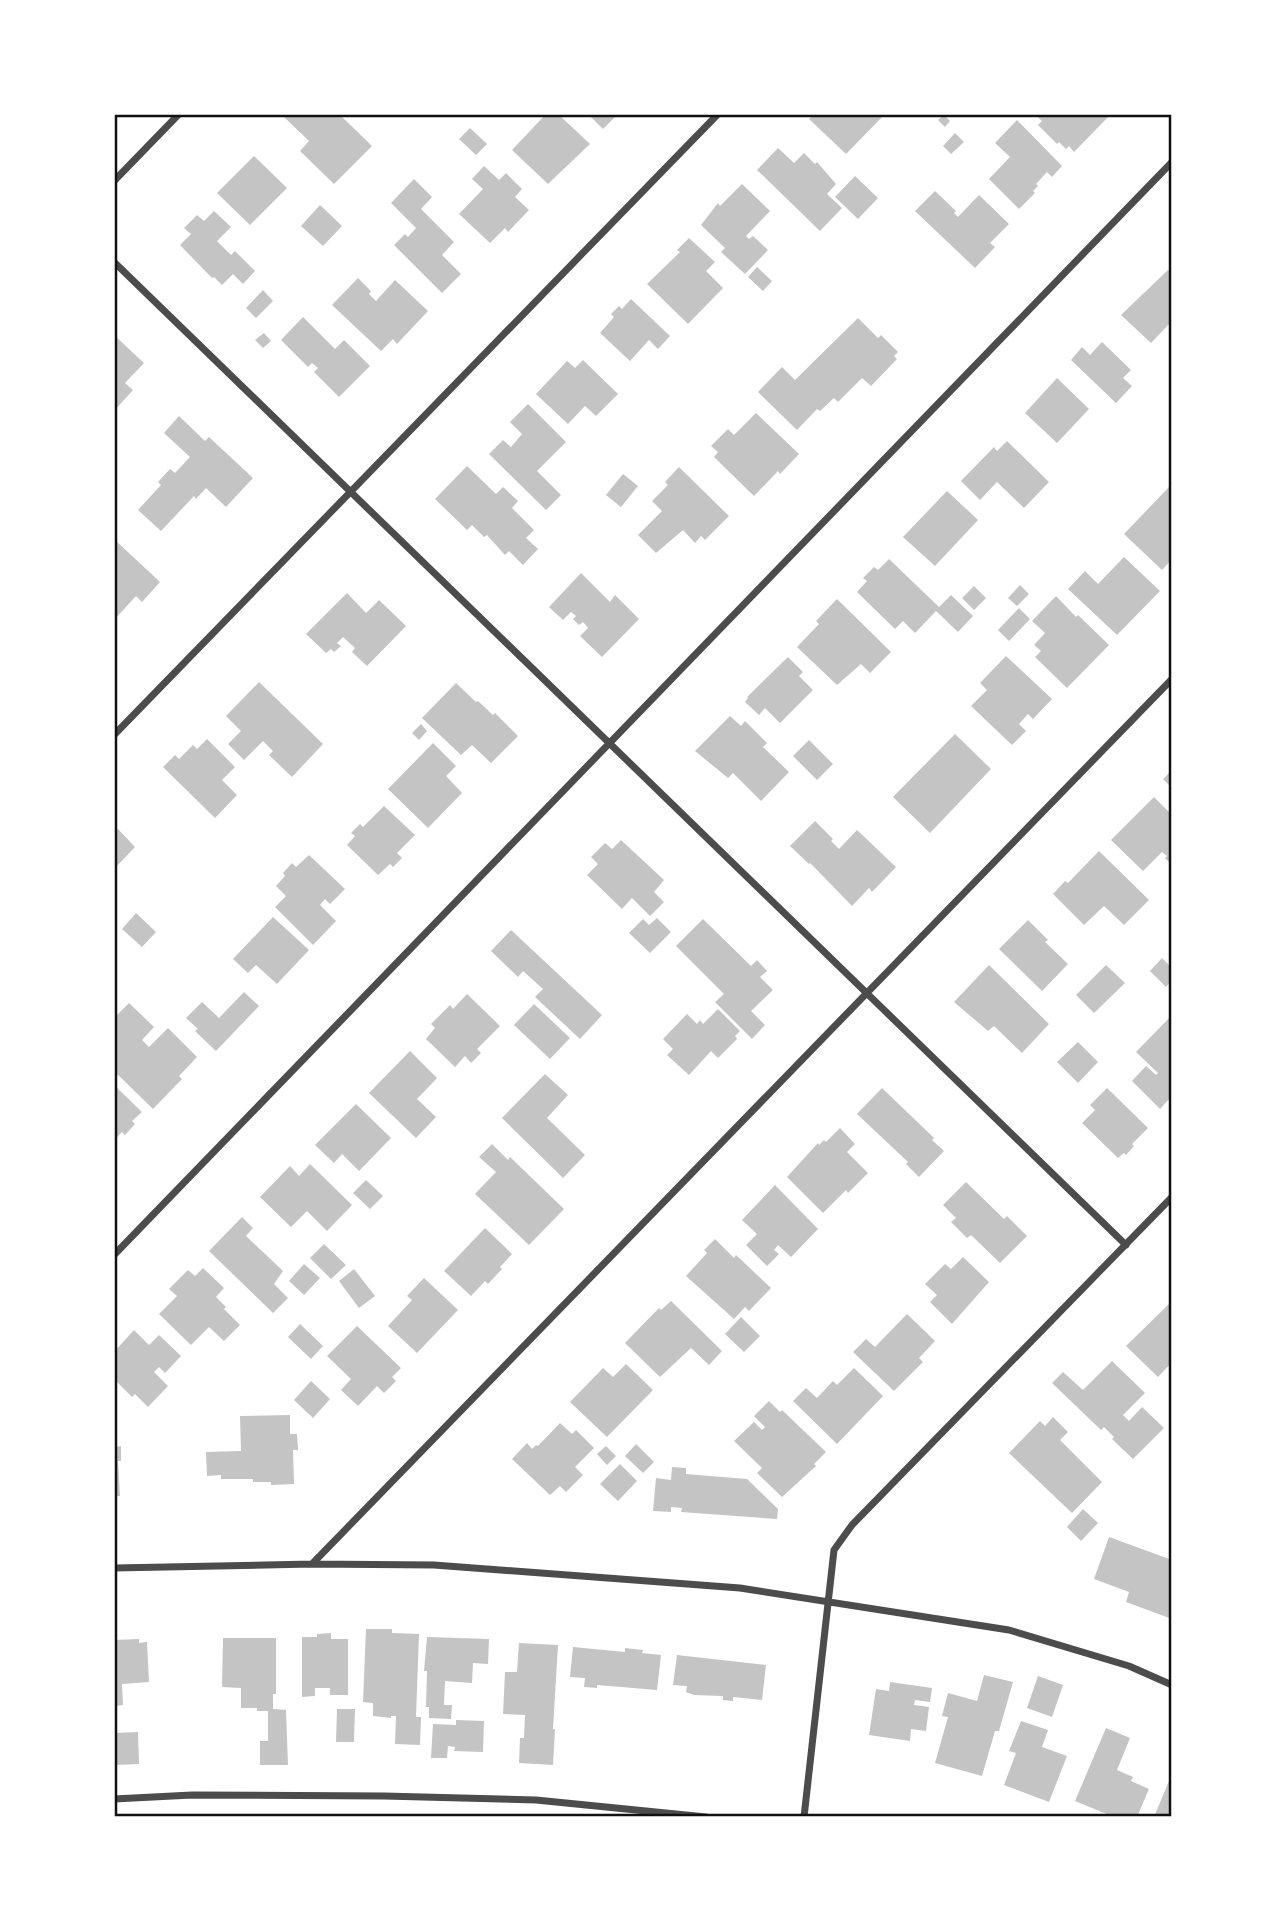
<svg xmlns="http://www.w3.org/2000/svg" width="1286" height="1931" viewBox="0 0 1286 1931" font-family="'Asap Condensed',sans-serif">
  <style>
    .building { fill: #c4c4c4 }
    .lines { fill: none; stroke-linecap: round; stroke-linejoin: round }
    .minor { stroke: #4c4c4c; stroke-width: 7 }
    .neatline { fill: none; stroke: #111; stroke-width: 2.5 }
  </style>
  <rect width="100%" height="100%" fill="#fff"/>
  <!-- building -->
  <path class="building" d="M287,114h52l33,32 -38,38 -34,-33 9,-10 -25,-24z
    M546,114h12l32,30 -42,40 -36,-34z
    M588,114h30l-15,15z
    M814,114h71l-39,40 -37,-35z
    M1034,114h77l-37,38 -5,-6 -3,3 -7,-7 -2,2 -19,-19 4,-4z
    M944,115l6,6 -5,6 -7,-7z
    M1017,120l45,46 -10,11 -5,-5 -11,12 2,2 -5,5 2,2 -16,16 -30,-30 21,-22 -15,-14z
    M470,128l17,16 -11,11 -17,-16z
    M955,133l9,9 -13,12 -8,-8z
    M778,148l16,15 10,-10 11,11 2,-2 19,22 -9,10 15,14 -22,23 -63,-61z
    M254,156l33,32 -37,37 -33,-32z
    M484,166l15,14 7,-7 16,16 -7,8 14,13 -21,22 -3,-4 -15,15 -31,-29 24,-25 -11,-10z
    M855,176l23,22 -20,21 -23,-22z
    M414,179l18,18 -11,12 33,33 -12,13 19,19 -19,19 -48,-48 11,-11 3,3 8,-9 -25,-25z
    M742,184l28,27 -24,25 3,3 4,-3 15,14 -23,24 -24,-22 4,-4 -24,-23 17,-22 2,3z
    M935,191l21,20 -2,2 4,4 21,-22 30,29 -19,19 5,4 -20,21 -60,-57z
    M320,205l22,21 -19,20 -22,-20z
    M214,211l17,16 -14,14 14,14 4,-4 20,20 -12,13 -10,-10 -11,11 -8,-8 -2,1 -32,-33 11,-11 -7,-6 13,-13 7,6z
    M689,238l26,24 -9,9 17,17 -35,36 -41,-40 33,-32 -3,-2z
    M757,267l15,14 -9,10 -15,-14z
    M1168,270l4,5v51l-2,-3 -19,20 -30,-28z
    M358,278l13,13 -2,3 7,7 19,-21 33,31 -31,33 -4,-5 -12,12 -49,-46z
    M263,290l10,11 -17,17 -10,-10z
    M631,299l39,37 -12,13 -9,-9 -19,21 -30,-28 14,-16 -3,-3 8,-8 3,3z
    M303,317l32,32 9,-9 26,26 -31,31 -25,-25 4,-4 -6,-5 -4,4 -27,-27z
    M858,318l20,20 3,-3 17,17 -4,4 3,3 -26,27 -9,-8 -24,24 -4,-4 -14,13 -3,-2 -20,21 -39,-38 24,-25 13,13z
    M264,333l7,8 -8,7 -8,-8z
    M114,335l30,28 -19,20 8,7 -19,21z
    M1102,342l29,28 -8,8 9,8 -16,17 -45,-43 11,-13 8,8z
    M583,360l35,34 -22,22 -11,-10 -17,18 -32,-30 31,-33 8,7z
    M1057,378l32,31 -32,34 -32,-30z
    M528,404l38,38 -29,29 24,24 -15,15 -57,-56 14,-14 8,7 11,-13 -12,-12z
    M756,413l43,41 -19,20 -2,-3 -24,25 -40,-39 4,-5 -7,-6 17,-17 6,6z
    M179,416l26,25 4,-4 44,41 -27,29 -20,-19 -10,11 -2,-3 -33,35 -23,-21 23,-25 -3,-3 12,-13 5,4 15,-16 -26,-24z
    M1007,441l42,41 -25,26 -27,-26 -17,18 -19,-19 33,-34 3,4z
    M467,466l29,28 7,-7 15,14 -6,7 22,22 -8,8 12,11 -15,16 -14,-14 -4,4 -18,-20 -3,2 -12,-12 -5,5 -32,-31z
    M679,467l50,49 -24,24 -4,-4 -6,7 -12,-13 -27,23 -18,-18 24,-24 -10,-10 16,-16 -3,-3z
    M623,474l15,12 -17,21 -15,-12z
    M1169,487l3,3v69l-10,11 -38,-36z
    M947,491l31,29 -43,46 -32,-29z
    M115,540l45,42 -18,20 -6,-6 -22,24z
    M1124,557l36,34 -43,44 -49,-46 17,-18 13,13z
    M889,559l50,48 12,-12 22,21 -15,16 -22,-21 -21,22 -12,-12 -8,8 -38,-37 10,-11 -4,-3 11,-11 4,3z
    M581,573l29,29 5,-7 24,24 -37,38 -22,-21 8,-8 -5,-6 -4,3 -6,-6 3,-3 -5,-4 -8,8 -14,-13z
    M1020,585l9,9 -12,12 -9,-8z
    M974,586l12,12 -12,12 -12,-12z
    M347,593l19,20 13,-13 27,26 -39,40 -15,-14 3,-4 -12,-11 -6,6 4,3 -7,6 -3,-3 -5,4 -20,-19z
    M1056,596l20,21 2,-2 31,30 -42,43 -32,-31 6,-6 -7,-6 11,-12 -13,-12z
    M837,599l54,53 -21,21 -9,-9 -24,21 -40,-38 22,-23 -3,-3z
    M1019,608l11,11 -21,22 -11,-11z
    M1006,656l46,43 -19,20 -5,-5 -9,10 7,7 -14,14 -41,-39 16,-16 -7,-7z
    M788,657l15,15 -4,4 14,14 -33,33 -15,-15 -6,7 -14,-13 3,-4 -1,-1z
    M259,682l64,62 -31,33 -23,-22 4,-4 -10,-10 -19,19 -16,-16 13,-13 -15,-15z
    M456,683l20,19 2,-1 15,14 2,-2 23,23 -27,27 -19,-18 -11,10 -39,-37z
    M730,716l11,10 4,-5 22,22 -4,4 26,25 -28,29 -28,-28 -5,5 -33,-27z
    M421,724l6,7 -8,9 -7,-7z
    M955,734l36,35 -61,64 -37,-36z
    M207,739l28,28 -13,13 15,15 -22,23 -52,-51 12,-12 4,4 14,-14 4,4z
    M809,740l24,24 -16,16 -24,-24z
    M433,743l23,23 -10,10 16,17 -34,35 -40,-39z
    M1172,770v18l-9,-9z
    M1154,797l18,18v50l-7,-7 2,-2 -5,-4 -19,19 -32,-31z
    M384,806l31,29 -18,18 5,5 -9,9 -3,-3 -12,11 -31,-30 8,-9 -4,-3 9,-9 3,3z
    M815,821l18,18 -2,2 8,8 18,-19 39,37 -24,25 -3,-4 -17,18 -34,-35 -8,-8 -1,1 -19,-18z
    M118,829l17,18 -21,22v-36z
    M621,840l43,40 -10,12 10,10 -14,14 -18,-18 -10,11 -35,-34 11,-11 -7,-7 14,-14 7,6z
    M1099,851l50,49 -25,25 -20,-19 -20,19 -31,-31 12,-13 3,2z
    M309,855l36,34 -15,15 -5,-5 -5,6 16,16 -23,24 -38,-38 11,-11 -10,-10 9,-10 -2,-3 9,-10 4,4z
    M136,913l20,19 -14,15 -20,-18z
    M273,917l36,33 -32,34 -21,-19 -8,8 -15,-14z
    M657,918l14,14 -21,21 -21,-20 14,-14 6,6z
    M703,919l48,47 6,-6 10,11 -7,6 13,13 -22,21 14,14 -13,14 -37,-37 9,-8 -48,-48z
    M1028,920l20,20 -3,2 23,22 -26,27 -43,-42z
    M511,930l91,85 -22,24 -45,-42 8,-8 -20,-18 -5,6 -27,-26z
    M1162,958l10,10v12l-6,7 -16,-16z
    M989,965l60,59 -27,29 -28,-27 -6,5 -34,-29z
    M1106,965l19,18 -31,30 -18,-18z
    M244,992l15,14 -43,45 -21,-20 3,-2 -12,-11 16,-16 17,16z
    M467,994l33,32 -23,23 4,4 -10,10 -6,-7 -10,11 -29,-28 9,-11 -4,-4 19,-19 3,4z
    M129,1003l25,24 -12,13 7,7 19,-19 29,29 -18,19 3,3 -29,30 -39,-38v-58l2,3z
    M534,1004l36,34 -20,21 -36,-34z
    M718,1009l22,22 -5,5 2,3 -19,19 -7,-7 -22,24 -22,-20 6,-6 -10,-10 24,-25 10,10 3,-4 3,4z
    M1172,1015v81l-12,13 -28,-28 14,-15 10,9 2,-2 -22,-21z
    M1078,1042l20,20 -20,21 -21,-21z
    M410,1051l27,27 -20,21 19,18 -20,21 -47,-45z
    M545,1074l23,21 -21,23 38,37 -22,23 -61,-60z
    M114,1085l28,27 -10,9 3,3 -10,11 -3,-3 -8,8z
    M882,1088l52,50 -2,2 12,11 -25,26 -13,-13 2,-2 -51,-48z
    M1107,1088l41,40 -16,16 2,2 -8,9 -2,-2 -6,5 -36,-35 13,-13 -5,-5z
    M356,1104l35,34 -32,33 -17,-17 -8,9 -19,-18z
    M840,1128l15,16 -8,8 21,21 -20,20 -2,-3 -23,23 -36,-36 31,-34 1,2 5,-5 2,2z
    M492,1144l16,16 2,-3 54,52 -35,36 -54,-51 21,-22 -17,-15z
    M310,1164l42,41 -25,26 -20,-20 -16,16 -31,-30 30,-31 9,10z
    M366,1180l17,16 -13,13 -17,-16z
    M966,1182l38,37 3,-3 20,20 -27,27 -29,-28 -4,3 -16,-16 5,-4 -13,-13z
    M775,1185l43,44 -27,28 -13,-12 -4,5 5,4 -12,12 -21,-21 11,-11 -15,-14z
    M242,1217l11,11 -7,8 37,35 -9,13 14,14 -15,15 -64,-62z
    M485,1228l27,26 -12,13 2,2 -14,15 -3,-3 -14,15 -27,-25z
    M715,1239l19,19 2,-3 35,33 -22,23 -4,-4 -11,12 -48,-43 21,-23 -3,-3z
    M324,1244l22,21 -15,14 -21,-21z
    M963,1257l26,25 -37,42 -22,-22 7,-7 -12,-11 20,-20 6,5z
    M304,1264l16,14 -16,17 -15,-14z
    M203,1268l21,20 -8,9 10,10 -2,2 16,16 -16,16 -15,-14 -18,18 -32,-31 18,-18 -8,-7 19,-19 7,6z
    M354,1269l21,27 -16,12 -20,-27z
    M424,1278l34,32 -41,43 -29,-27 24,-26 -5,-4z
    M671,1301l51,50 -13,14 -18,-17 -31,29 -35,-34 34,-35 2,2z
    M1172,1301v61l-14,15 -32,-31z
    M907,1314l28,27 -16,17 4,4 -29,29 -41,-39 13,-13 9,8z
    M741,1317l19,19 -16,16 -19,-18z
    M300,1324l23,22 -12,13 -23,-22z
    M357,1326l44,42 -9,9 4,4 -12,12 -7,-7 -19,20 -17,-16 10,-11 -24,-23z
    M134,1330l15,15 10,-10 22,21 -16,17 -6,-6 -5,5 14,14 -20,21 -13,-13 -3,3 -18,-18v-27z
    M1112,1361l33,32 -22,22 6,6 13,-14 22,21 -31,31 -21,-20 2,-2 -10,-10 -3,3 -49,-47 11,-11 20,18z
    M626,1364l27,26 -46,47 -37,-35 33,-34 10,9z
    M854,1368l29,28 -46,48 -44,-43 13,-13 11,10 16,-17 4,4z
    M311,1381l19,18 -17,19 -19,-18z
    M769,1401l11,11 2,-2 44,42 -12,12 2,2 -34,31 -25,-24 5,-5 -28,-27 20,-19 8,8 3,-3 -11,-11z
    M290,1415v19h7l1,16h-5l1,34 -23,1v-3h-18v-3h-32v-4l-14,1 -1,-24 35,-1 -1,-35z
    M1053,1417l15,15 -8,8 42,42 -30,31 -63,-60 31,-32 5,5z
    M560,1423l12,11 4,-4 18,18 -19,19 8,8 -17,17 -6,-6 -10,9 -38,-36 15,-16 5,6 4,-4 2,1z
    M114,1441h2v6l5,-1v15h-3l2,35h-6z
    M636,1444l18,18 -11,11 -18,-17z
    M606,1446l10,10 -9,9 -10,-11z
    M620,1464l17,17 -19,20 -18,-17z
    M672,1467l14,1v6l61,5 31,30 -1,10 -96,-7 1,-4 -11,-1v5l-18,-1 3,-33 15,2z
    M1083,1509l15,14 -17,18 -14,-14z
    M1109,1537l63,23v59l-46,-17 3,-10 -35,-13z
    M366,1629h26v4l27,1 -3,83h5l-1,28 -25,-1 1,-28h-5v2l-18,-2v-13l-10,-1z
    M331,1633v6h17v56h-18v-7h-15v8l-13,1v-60h15v-3z
    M427,1637l62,2 -1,25 -15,-1 -1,20 -27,-2 -1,24h8l-1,14 -22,-1v-11h-3l1,-36h-3z
    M223,1638h53v56h-3v15l13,1 2,55h-28v-24h8v-30h-11v-3h-16v-20l-19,-1z
    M139,1639v4l8,-1 2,40 -27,2 1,21 -9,1v-66z
    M519,1643l39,2 -5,84h2l-2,36 -34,-2 1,-25h4l1,-23 -22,-1 2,-42h12z
    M573,1647l52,5v-4l18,2 -1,3 19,2 -4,35 -60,-5v3l-13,-1 1,-9 -15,-1z
    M677,1655l89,10 -4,35 -29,-3v4l-10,-1v-4l-29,-1 -8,-3 1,-6 -14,-1z
    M984,1675l29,7 -14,49h-4l-13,45 -47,-13 13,-46 -6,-1 6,-23 29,8z
    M1038,1676l25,9 -11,32 -25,-9z
    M890,1682l42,6 -2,14 -15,-2 -1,5 15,2 -3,24 -15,-2 -1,12 -41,-6 7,-46 13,2z
    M337,1709h18l-1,33h-18z
    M456,1720l28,1 -1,31 -29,-1 1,-4 -7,-1 -1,12h-16l2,-34 23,1z
    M1021,1721l27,9 -6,17 25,9 -18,46 -45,-17 12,-32 -7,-2z
    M1106,1728l24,10 -13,32 16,7 -2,4 18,8 -12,28h-23l-39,-16z
    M138,1732l1,32 -25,1v-32z
    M1169,1781l3,1v35h-18z"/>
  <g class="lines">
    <!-- minor -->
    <path class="minor" d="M114,181l65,-67
      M114,262l1012,983
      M114,735l604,-621
      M114,1255l1058,-1093
      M312,1564l860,-885
      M114,1568l198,-4 122,1 306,23 269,42 120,36 43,19
      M114,1799l78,-4 192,1 152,4 170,17
      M804,1817l30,-267 18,-25 320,-328"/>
  </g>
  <!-- border -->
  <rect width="1286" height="1931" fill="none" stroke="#ffffff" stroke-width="231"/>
  <rect x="116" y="116" width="1054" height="1699" class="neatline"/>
</svg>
